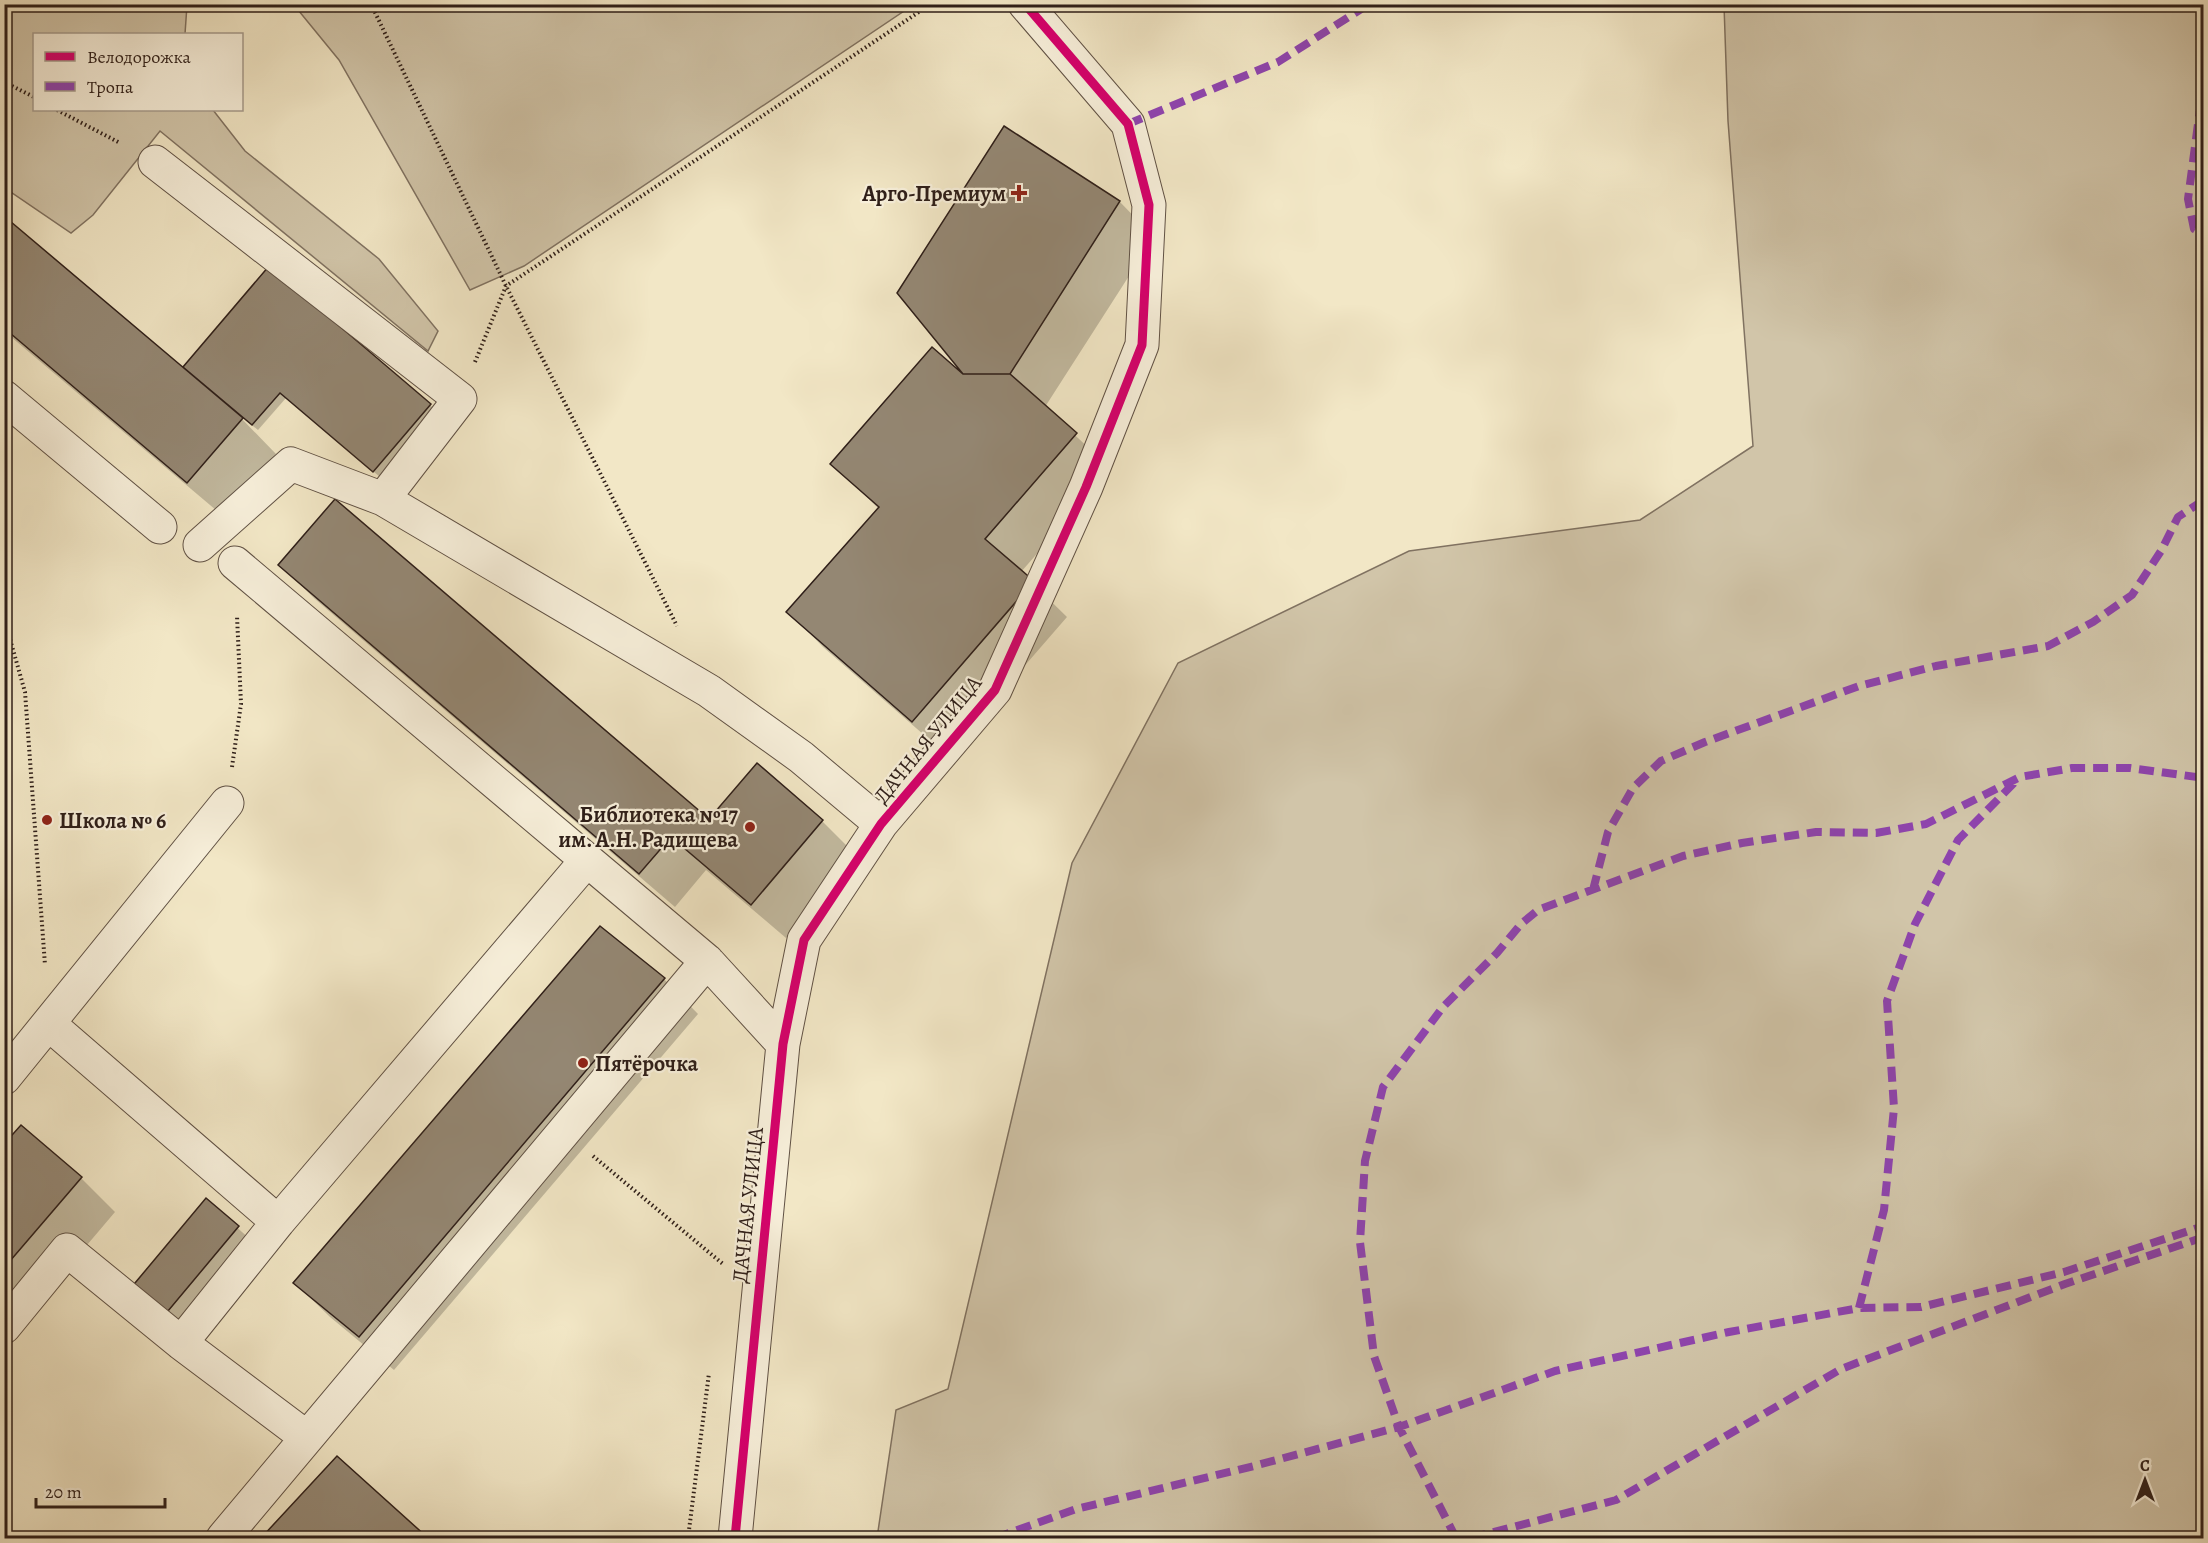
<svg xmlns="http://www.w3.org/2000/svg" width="2208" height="1543" viewBox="0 0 2208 1543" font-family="Alegreya,serif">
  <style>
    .green { fill: #d1c5a9; stroke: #807261; stroke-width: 1.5 }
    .shadow { fill: #0003 }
    .building { fill: #948773; stroke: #2f1f19; stroke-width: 1.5 }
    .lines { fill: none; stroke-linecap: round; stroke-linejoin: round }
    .minor-casing { stroke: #605144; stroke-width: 35 }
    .path { stroke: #2f1f19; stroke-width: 4; stroke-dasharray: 1.5 3; stroke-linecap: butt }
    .minor { stroke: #f7efda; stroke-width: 33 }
    .quiet { stroke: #8e44ad; stroke-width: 8; stroke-dasharray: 15 8; stroke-linecap: butt }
    .cycleway-casing { stroke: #f7efda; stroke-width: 13 }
    .cycleway { stroke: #d6006c; stroke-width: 9 }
    .poi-dot { fill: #8f2418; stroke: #f7efda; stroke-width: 2 }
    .labels { text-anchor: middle; stroke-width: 4.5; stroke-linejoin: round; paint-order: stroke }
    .poi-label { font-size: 22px; font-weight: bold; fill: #2f1f19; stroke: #f7efda; text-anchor: end }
    .street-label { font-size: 22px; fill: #2f1f19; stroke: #f7efda }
  </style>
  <rect width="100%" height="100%" fill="#f2e7c6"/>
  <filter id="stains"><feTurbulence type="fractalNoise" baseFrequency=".00333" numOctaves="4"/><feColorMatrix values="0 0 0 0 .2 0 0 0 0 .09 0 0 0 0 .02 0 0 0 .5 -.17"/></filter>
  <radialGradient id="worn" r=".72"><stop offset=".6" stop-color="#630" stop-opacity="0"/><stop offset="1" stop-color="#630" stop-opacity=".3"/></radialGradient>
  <!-- green -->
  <path class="green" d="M4,5h183l-2,29h-151v76h179l32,41 134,108 59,72 -10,20 -268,-220 -67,84 -22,18 -66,-45z
    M294,5h619l-389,261 -54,24 -131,-230z
    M1724,5h479v1533h-1326l19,-128 52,-21 124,-526 106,-200 231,-112 231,-31 113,-74 -25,-325z"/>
  <!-- shadow -->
  <path class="shadow" d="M1004,128l116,74 34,35 -109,170 66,62 -90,103 46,45 -120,138 -124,-108 -34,-35 90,-103 -47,-46 133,-86z
    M4,218l184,156 242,31 6,6 -56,66 -94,-79 -28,32 -15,-12 -1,1 34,35 -53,62 -219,-185z
    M280,565l429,256 48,-56 65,56 35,35 -71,82 -80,-68 -31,37 -360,-308z
    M664,979l34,35 -304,356 -64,-53 -35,-34z
    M4,1146l77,32 34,34 -111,131z
    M206,1200l45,40 -74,89 -32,-27z
    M337,1458l88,80h-162z"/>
  <!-- building -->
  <path class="building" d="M1004,126l116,75 -110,173h-47l-66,-81z
    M4,216l239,202 -56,65 -183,-155z
    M269,266l162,138 -58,68 -93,-79 -28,32 -69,-58z
    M932,347l31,27h47l67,59 -92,106 49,42 -122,141 -126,-110 93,-105 -49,-43z
    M335,499l374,320 48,-56 66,57 -72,85 -80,-68 -32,37 -361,-309z
    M600,926l65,52 -306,359 -66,-54z
    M21,1125l61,52 -78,91v-124z
    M206,1198l33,28 -76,91 -33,-28z
    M337,1456l91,82h-167z"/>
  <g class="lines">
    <defs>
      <path id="minor" d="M155,162l305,237 -77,100 -92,-35 -91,81
        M4,397l156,130
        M383,499l326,192 92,66 80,67
        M235,563l352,297
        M49,1024l229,198 309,-362 120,101 76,83
        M4,1078l223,-275
        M278,1222l-97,121 125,94
        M4,1327l63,-77 114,93
        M223,1538l484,-577
        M735,1538l48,-494 21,-104 77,-116 114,-134 91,-203 56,-142 7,-140 -21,-81 -103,-120"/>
    </defs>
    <!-- minor casing -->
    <use href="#minor" class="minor-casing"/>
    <!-- path -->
    <path class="path" d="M371,4l135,282 171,340
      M4,82l30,15
      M57,110l63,33
      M475,362l31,-76 425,-282
      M4,618l21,74 20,273
      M232,767l9,-63 -4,-88
      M593,1156l130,108
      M688,1538l21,-165"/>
    <!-- minor -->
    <use href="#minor" class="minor"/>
    <!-- quiet -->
    <path class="quiet" d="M2204,79l-16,120 6,30 10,6
      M1128,124l150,-62 91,-58
      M1593,890l15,-58 25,-44 28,-27 44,-19 154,-56 77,-20 112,-20 45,-24 39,-27 29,-44 17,-34 26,-17
      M1859,1308l25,-98 10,-102 -7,-107 28,-77 43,-84 56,-57
      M995,1538l81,-29 178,-43 145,-39 156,-56 174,-39 130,-24 62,-1 143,-35 140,-46
      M1456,1538l-57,-111 -25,-71 -14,-114 5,-81 18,-74 60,-80 54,-54 24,-29 17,-14 145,-54 59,-13 74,-11 60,1 50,-9 94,-47 52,-9h58l74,10
      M1471,1538l145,-38 225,-131 224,-85 139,-47"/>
    <defs>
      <path id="cycleway" d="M735,1538l48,-494 21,-104 77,-116 114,-134 91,-203 56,-142 7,-140 -21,-81 -103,-120"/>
    </defs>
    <!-- cycleway casing -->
    <use href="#cycleway" class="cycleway-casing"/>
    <!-- cycleway -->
    <use href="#cycleway" class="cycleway"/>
  </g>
  <!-- markers -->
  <g class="poi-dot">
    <path d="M1016 184h6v6h6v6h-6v6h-6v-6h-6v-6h6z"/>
    <circle cx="47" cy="820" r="6"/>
    <circle cx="750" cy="827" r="6"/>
    <circle cx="583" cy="1063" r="6"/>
  </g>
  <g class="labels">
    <!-- poi labels -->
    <g class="poi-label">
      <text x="1006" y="201">Арго-Премиум</text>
      <text x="738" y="822">Библиотека №17<tspan x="738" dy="25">им. А.Н. Радищева</tspan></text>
      <text x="59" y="828" text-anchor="start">Школа № 6</text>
      <text x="595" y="1071" text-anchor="start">Пятёрочка</text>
    </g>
    <!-- street labels -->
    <g class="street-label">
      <text transform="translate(927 739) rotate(-51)" y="8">ДАЧНАЯ УЛИЦА</text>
      <text transform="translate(747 1205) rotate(-84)" y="8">ДАЧНАЯ УЛИЦА</text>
    </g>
  </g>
  <!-- margin -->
  <rect width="2208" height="1543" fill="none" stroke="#f2e7c6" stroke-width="24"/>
  <rect x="6" y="6" width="2196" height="1531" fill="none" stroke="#2f1f19" stroke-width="3"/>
  <rect x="12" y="12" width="2184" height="1519" fill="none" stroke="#2f1f19" stroke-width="1.5"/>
  <!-- legend -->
  <rect x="33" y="33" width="210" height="78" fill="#f7efda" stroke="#a79c8d" stroke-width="1.5"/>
  <rect x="45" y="52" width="30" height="9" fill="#d6006c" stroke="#a79c8d" stroke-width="1.5"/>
  <text x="87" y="63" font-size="18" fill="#2f1f19">Велодорожка</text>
  <rect x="45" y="82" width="30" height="9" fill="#8e44ad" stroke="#a79c8d" stroke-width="1.5"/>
  <text x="87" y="93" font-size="18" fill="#2f1f19">Тропа</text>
  <!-- north arrow -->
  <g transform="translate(2145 1480)" stroke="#f7efda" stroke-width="4.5" paint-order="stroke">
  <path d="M0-4.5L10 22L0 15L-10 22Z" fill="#2f1f19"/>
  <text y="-9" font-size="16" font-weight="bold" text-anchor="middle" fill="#2f1f19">С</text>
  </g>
  <!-- scale -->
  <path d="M36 1498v9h129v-9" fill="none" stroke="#2f1f19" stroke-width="3"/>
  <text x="45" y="1498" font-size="18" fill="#2f1f19" stroke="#f7efda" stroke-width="4.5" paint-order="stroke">20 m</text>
  <rect width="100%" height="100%" filter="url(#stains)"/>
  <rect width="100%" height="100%" fill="url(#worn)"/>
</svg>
